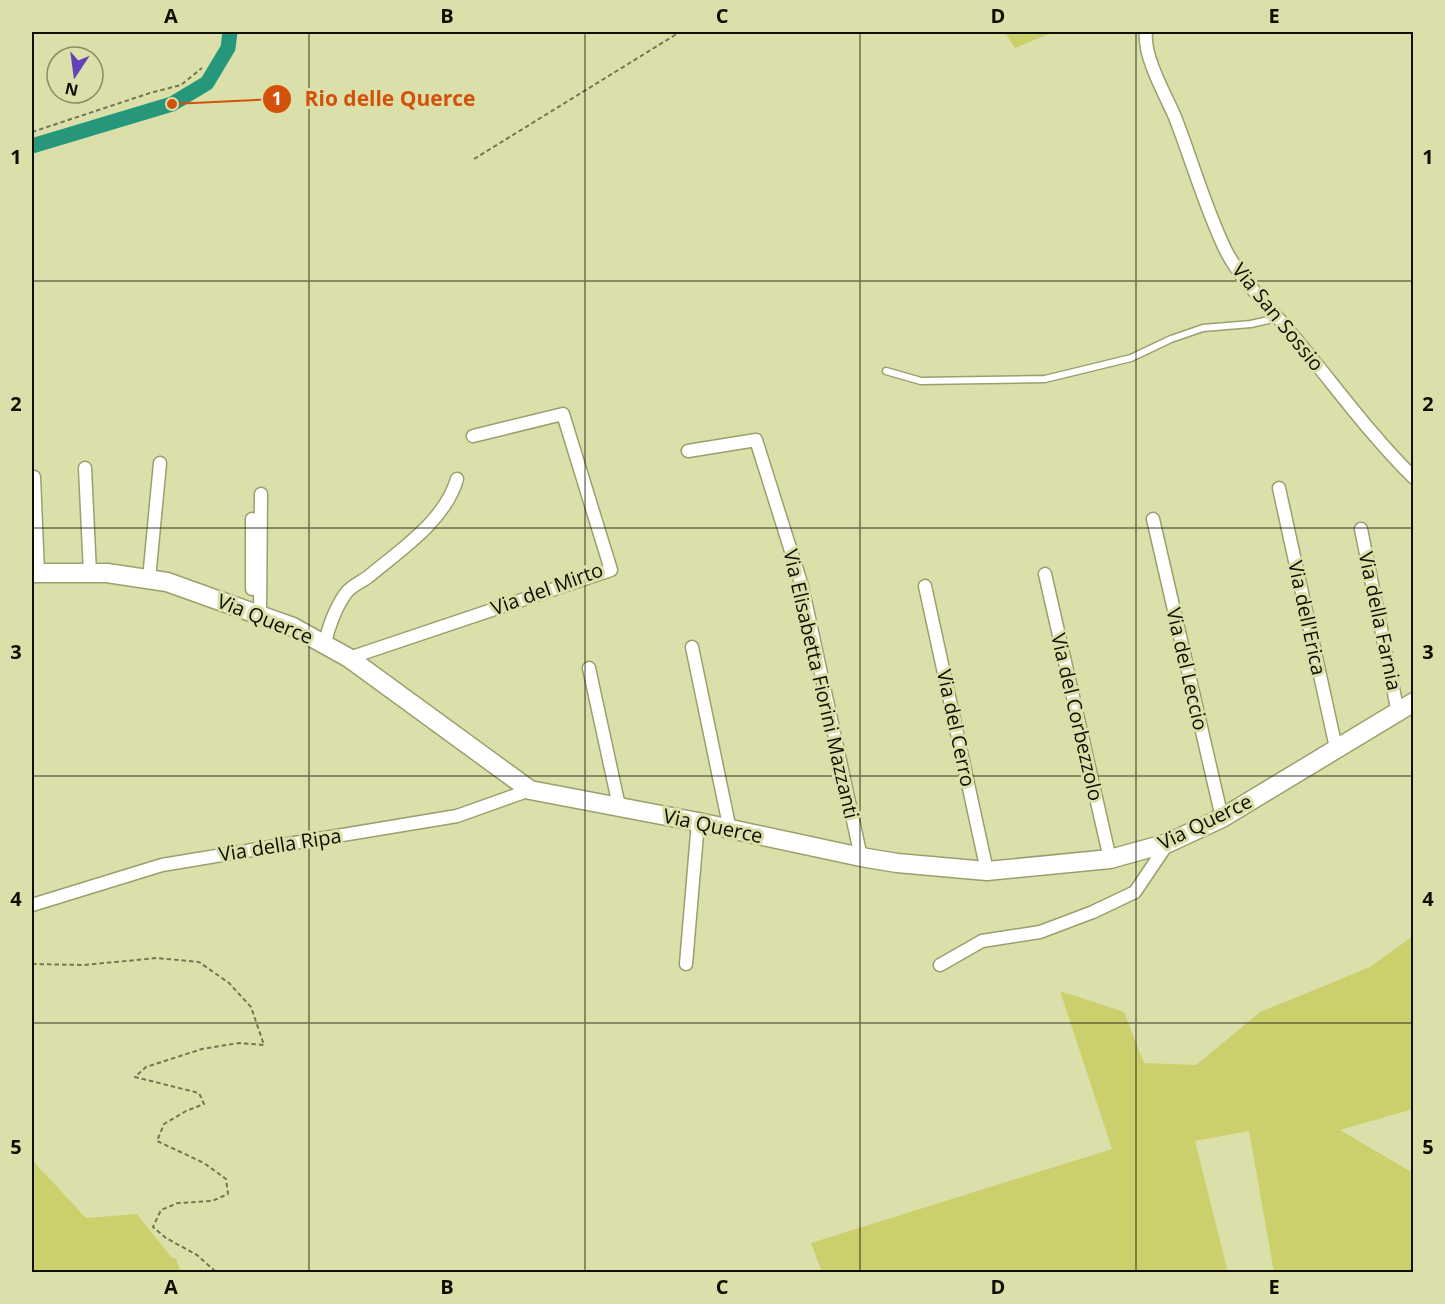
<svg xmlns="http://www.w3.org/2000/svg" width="1445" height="1304" viewBox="0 0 1445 1304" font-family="'Open Sans',sans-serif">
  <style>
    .green { fill: #cbd06d }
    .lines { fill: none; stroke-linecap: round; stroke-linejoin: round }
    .canal { stroke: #27977b; stroke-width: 15 }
    .lane-casing { stroke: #9b9f6c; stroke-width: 9 }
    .street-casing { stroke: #9b9f6c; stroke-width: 15 }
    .secondary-casing { stroke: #9b9f6c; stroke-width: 21 }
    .path { stroke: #737654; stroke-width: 2; stroke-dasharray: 4.5 3; stroke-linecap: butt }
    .lane { stroke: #fff; stroke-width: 6 }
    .street { stroke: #fff; stroke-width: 12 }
    .secondary { stroke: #fff; stroke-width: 18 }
    .grid { fill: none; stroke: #0e0f00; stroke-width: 1.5; stroke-opacity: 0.55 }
    .labels { text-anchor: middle; stroke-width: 6; stroke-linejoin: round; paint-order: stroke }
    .street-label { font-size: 20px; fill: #0e0f00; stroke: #dbe0aa }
    .leader { fill: none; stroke: #d2520b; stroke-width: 2 }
    .callout-dot { fill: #d2520b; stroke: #dbe0aa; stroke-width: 2 }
    .mark-label { font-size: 18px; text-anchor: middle; font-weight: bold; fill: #fff }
    .callout-label { font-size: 21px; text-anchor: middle; font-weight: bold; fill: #d2520b; stroke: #dbe0aa; stroke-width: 6; stroke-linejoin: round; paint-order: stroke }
    .neatline { fill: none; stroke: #0e0f00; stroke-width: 2 }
    .grid-label { font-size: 20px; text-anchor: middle; font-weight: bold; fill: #0e0f00 }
  </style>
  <rect width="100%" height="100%" fill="#dbe0aa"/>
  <!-- green -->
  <path class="green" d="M1005,32h49l-39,16z
    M1413,936v173l-73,21 73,43v99h-139l-25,-141 -54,10 33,131h-406l-11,-29 301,-94 -52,-158 64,21 20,51 52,2 64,-53 110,-45z
    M32,1160l54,58 51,-4 34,43 5,2 5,13h-149z"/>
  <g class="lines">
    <!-- canal -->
    <path class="canal" d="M32,146l140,-42 35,-21 21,-35 2,-16"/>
    <defs>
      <path id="lane" d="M886,371l35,10 124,-2 86,-21 40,-19 32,-11 48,-4 26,-6"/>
      <path id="street" d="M1146,32c-3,24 19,62 29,85 17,44 30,90 50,132 16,32 43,56 65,83 41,48 78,101 124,146
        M688,451l68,-11 46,146 59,271
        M85,468l5,105
        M34,477l4,96
        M1279,488l57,260
        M252,519v70
        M1153,519l69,299
        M1361,529l37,184
        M1045,574l65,285
        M149,579l11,-116
        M925,586l62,285
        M260,615l1,-121
        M325,644c3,-17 11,-37 21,-51 5,-7 15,-11 22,-16 32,-27 77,-56 89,-98
        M692,647l38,183
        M349,658l262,-88 -48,-156 -90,22
        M589,668l30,138
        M32,905l130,-40 295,-49 73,-26
        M686,964l12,-142
        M940,965l42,-24 58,-9 53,-20 42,-20 33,-49"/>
      <path id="secondary" d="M32,573h75l60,9 126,45 56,31 181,132 168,32 163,35 36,6 90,8 123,-12 58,-16 54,-25 192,-116"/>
    </defs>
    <!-- lane casing -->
    <use href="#lane" class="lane-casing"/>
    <!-- street casing -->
    <use href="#street" class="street-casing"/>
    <!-- secondary casing -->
    <use href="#secondary" class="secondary-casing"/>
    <!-- path -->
    <path class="path" d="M32,132l118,-39 31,-8 21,-17
      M474,159l201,-124 2,-3
      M32,964l52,1 73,-7 42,4 30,21 22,24 13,38 -25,-2 -37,6 -56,18 -11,10 64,16 5,11 -18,7 -22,13 -7,17 47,22 22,16 2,15 -16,7 -34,2 -17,7 -8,17 13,11 31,17 19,17"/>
    <!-- lane -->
    <use href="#lane" class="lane"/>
    <!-- street -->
    <use href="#street" class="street"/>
    <!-- secondary -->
    <use href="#secondary" class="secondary"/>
  </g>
  <!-- grid -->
  <path class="grid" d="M309,32v1240M585,32v1240M860,32v1240M1136,32v1240M32,281h1382M32,528h1382M32,776h1382M32,1023h1382"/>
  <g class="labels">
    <!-- street labels -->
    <g class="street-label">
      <text transform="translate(1278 317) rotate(51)" y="7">Via San Sossio</text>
      <text transform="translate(547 589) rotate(-20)" y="7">Via del Mirto</text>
      <text transform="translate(1307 618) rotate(78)" y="7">Via dell'Erica</text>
      <text transform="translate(265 619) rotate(22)" y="7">Via Querce</text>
      <text transform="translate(1380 621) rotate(78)" y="7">Via della Farnia</text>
      <text transform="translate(1187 669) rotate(77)" y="7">Via del Leccio</text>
      <text transform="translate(821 684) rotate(77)" y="7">Via Elisabetta Fiorini Mazzanti</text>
      <text transform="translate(1077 717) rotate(77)" y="7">Via del Corbezzolo</text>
      <text transform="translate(956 728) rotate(78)" y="7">Via del Cerro</text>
      <text transform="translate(1205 822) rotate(-26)" y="7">Via Querce</text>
      <text transform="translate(713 826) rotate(12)" y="7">Via Querce</text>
      <text transform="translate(280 845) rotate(-9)" y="7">Via della Ripa</text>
    </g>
  </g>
  <!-- callouts -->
  <path class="leader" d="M172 104L277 99"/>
  <g class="callout-dot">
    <circle cx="172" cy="104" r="6"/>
    <circle cx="277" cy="99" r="15"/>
  </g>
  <g class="mark-label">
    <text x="277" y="105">1</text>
  </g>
  <g class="callout-label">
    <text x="390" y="106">Rio delle Querce</text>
  </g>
  <!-- border -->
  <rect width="1445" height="1304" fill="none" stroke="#dbe0aa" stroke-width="66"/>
  <!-- north arrow -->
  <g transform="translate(75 75) rotate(193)"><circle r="28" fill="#dbe0aa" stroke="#898c66" stroke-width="1.5"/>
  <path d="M0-4.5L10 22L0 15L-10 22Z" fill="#6441b9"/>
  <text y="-9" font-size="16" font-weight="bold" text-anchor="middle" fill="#0e0f00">N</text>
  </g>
  <rect x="33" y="33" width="1379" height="1238" class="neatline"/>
  <g class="grid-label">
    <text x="171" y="23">A</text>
    <text x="447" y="23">B</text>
    <text x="722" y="23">C</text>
    <text x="998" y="23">D</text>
    <text x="1274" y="23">E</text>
    <text x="16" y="164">1</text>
    <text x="1428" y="164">1</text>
    <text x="16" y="411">2</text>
    <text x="1428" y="411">2</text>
    <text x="16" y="659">3</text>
    <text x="1428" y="659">3</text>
    <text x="16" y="906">4</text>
    <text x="1428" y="906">4</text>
    <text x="16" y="1154">5</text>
    <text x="1428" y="1154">5</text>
    <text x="171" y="1294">A</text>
    <text x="447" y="1294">B</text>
    <text x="722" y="1294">C</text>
    <text x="998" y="1294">D</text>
    <text x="1274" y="1294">E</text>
  </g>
</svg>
